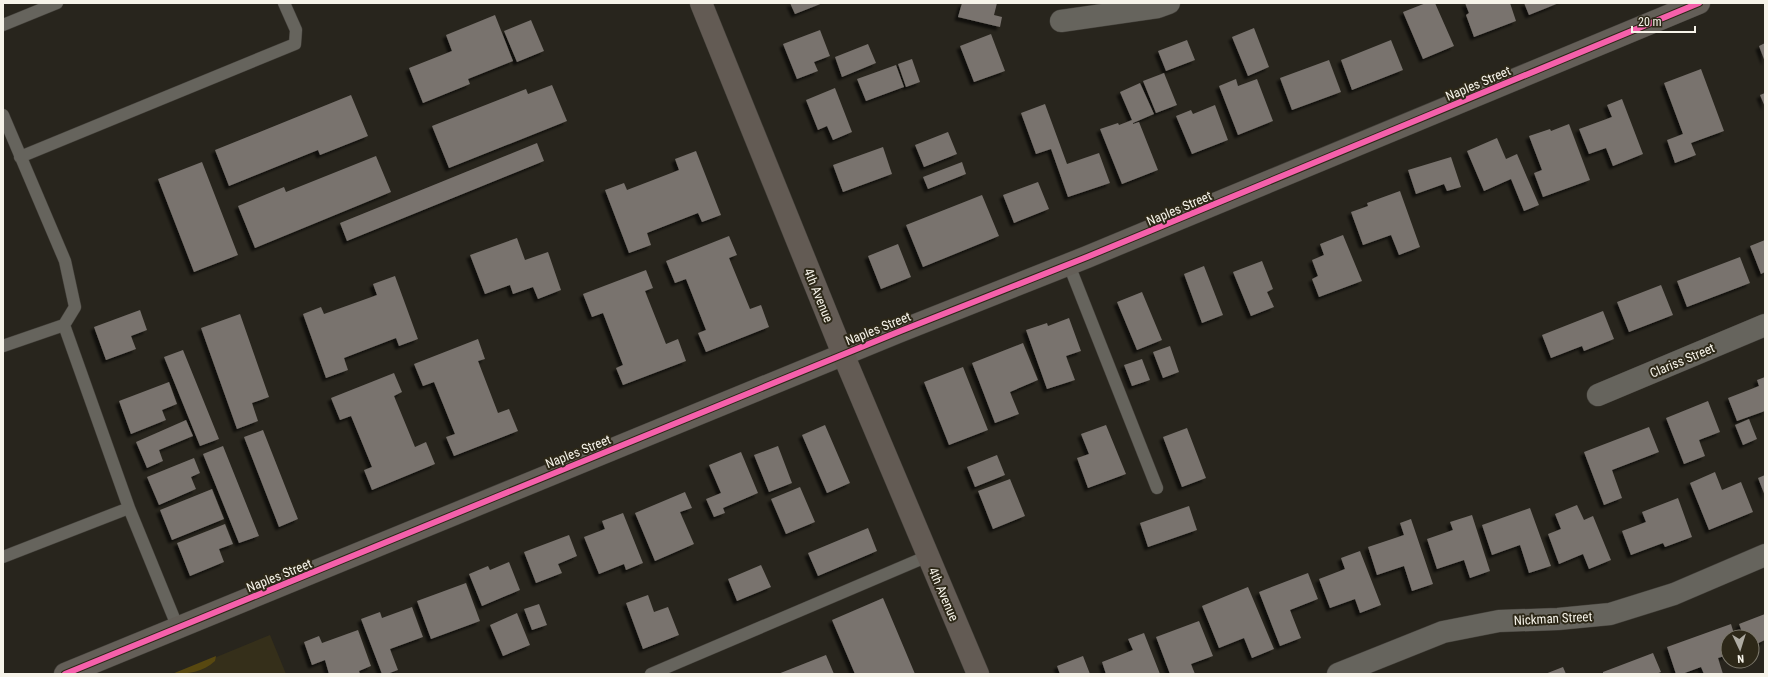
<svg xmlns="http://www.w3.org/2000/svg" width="1768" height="677" viewBox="0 0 1768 677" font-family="'Roboto Condensed',sans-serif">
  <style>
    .built { fill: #352f1a }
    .green { fill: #584810 }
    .building { fill: #79736e; filter: url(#shadow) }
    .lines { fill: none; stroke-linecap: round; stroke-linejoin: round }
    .lane-casing { stroke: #423f39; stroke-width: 13 }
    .street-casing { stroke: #423f39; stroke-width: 23 }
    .secondary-casing { stroke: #423f39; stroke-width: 23 }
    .primary-casing { stroke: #423f39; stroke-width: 23 }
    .lane { stroke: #66645d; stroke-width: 12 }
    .street { stroke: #66645d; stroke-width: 22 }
    .secondary { stroke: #645f58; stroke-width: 22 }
    .primary { stroke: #635b54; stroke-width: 22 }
    .cycleway-casing { stroke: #2d2818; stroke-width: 8 }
    .cycleway { stroke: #f560ab; stroke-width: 6 }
    .labels { text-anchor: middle; stroke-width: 4; stroke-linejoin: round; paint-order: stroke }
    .street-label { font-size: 13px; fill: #f6f3e9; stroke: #2d2818 }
  </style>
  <defs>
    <filter id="shadow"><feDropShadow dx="-3.5" dy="3.5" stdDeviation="1" flood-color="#0009"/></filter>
  </defs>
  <rect width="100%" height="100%" fill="#28251d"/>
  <!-- built -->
  <path class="built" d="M270,635l16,39h-111z"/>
  <!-- green -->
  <path class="green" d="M216,656l-1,5c-12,11 -27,13 -43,13z"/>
  <!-- building -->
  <path class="building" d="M790,3h33l-28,11z
    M962,3h35l-3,12 8,2 -2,10 -42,-10z
    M1426,3h9l19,43 -31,13 -20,-47z
    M1465,3h45l6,18 -42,16 -8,-22 3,-2z
    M1524,3h35l-30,12z
    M495,15l18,46 -45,18 2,5 -47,19 -14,-35 43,-17 -6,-16z
    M531,20l13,31 -27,11 -13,-31z
    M1254,28l15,39 -21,9 -16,-39z
    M820,30l10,26 -16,6 4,9 -21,8 -14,-35z
    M991,34l14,37 -31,11 -14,-36z
    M1187,40l8,20 -29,11 -8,-20z
    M1391,40l12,30 -51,20 -11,-30z
    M1765,43v19l-6,-16z
    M868,44l8,19 -34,14 -7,-20z
    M912,59l8,23 -14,5 -8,-23z
    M1329,60l12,32 -49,18 -12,-32z
    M896,65l8,22 -38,14 -9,-22z
    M1701,69l23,62 -33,12 5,12 -21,8 -8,-23 16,-6 -19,-51z
    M1164,73l13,32 -21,8 -13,-32z
    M1236,79l2,7 19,-7 16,42 -35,14 -19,-49z
    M1140,83l14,31 -21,9v1l6,-2 19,48 -36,14 -22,-55 18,-6 1,2 13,-5 -12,-28z
    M552,85l15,36 -118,47 -17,-42 94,-37 2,5z
    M835,88l17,44 -19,8 -6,-14 -9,4 -12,-30z
    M1765,93v14l-5,-12z
    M351,95l17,41 -48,19 -2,-5 -89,36 -14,-36z
    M1622,99l21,55 -30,12 -7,-18 -17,6 -10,-25 33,-12 -5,-12z
    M1045,104l22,60 32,-11 11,30 -42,14 -17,-48 -15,5 -15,-41z
    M1215,105l13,35 -36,14 -16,-38 15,-6 2,4z
    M1569,124l21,56 -47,17 -9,-24 8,-3 -13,-34 21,-7 1,2z
    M948,132l9,22 -33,13 -9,-22z
    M1497,138l9,21 11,-5 22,51 -15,6 -13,-32 -27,12 -17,-40z
    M537,143l7,18 -197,80 -7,-18z
    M883,147l9,27 -49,18 -10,-27z
    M696,151l25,64 -19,7 -4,-9 -51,20 4,12 -22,8 -24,-63 19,-7 3,7 52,-20 -4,-11z
    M376,156l15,36 -136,56 -17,-42 46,-19 2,5z
    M1451,157l10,30 -14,4 -3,-7 -28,10 -8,-24z
    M202,162l36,93 -44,17 -36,-93z
    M962,162l4,12 -38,15 -5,-12z
    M1038,182l11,27 -35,14 -11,-28z
    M1400,191l20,56 -21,8 -8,-20 -28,10 -12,-33 17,-6 -1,-3z
    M982,195l17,41 -76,31 -17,-42z
    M1343,235l19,46 -43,16 -7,-18 6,-3 -6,-16 12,-5 -4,-11z
    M729,236l8,19 -8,3 21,51 11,-4 8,22 -63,25 -8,-19 8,-3 -20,-51 -11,4 -9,-22z
    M517,238l8,22 23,-8 13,38 -23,9 -5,-12 -20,7 -3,-9 -25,9 -15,-39z
    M1765,240v32l-4,2 -11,-28z
    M898,244l13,33 -30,12 -13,-33z
    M1740,257l10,26 -63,24 -10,-26z
    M1262,261l11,28 -6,3 7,15 -23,9 -18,-44z
    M1204,266l19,49 -21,8 -18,-49z
    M646,270l7,18 -8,3 21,53 12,-5 8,22 -63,24 -7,-17 7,-3 -20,-52 -11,4 -9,-23z
    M395,276l23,63 -19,7 -3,-8 -52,20 4,12 -22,8 -23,-64 18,-7 3,7 53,-19 -4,-11z
    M1661,285l12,30 -44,17 -12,-30z
    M1142,292l20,48 -25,10 -20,-48z
    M140,310l7,20 -16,6 5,13 -30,11 -12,-33z
    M1603,311l11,28 -30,12 -2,-5 -31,12 -9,-23z
    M240,314l29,83 -17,6 6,18 -21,8 -36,-101z
    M1069,318l12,33 -15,5 9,24 -28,9 -21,-59 21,-7 1,3z
    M478,339l7,20 -7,2 20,52 11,-4 9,22 -64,25 -8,-19 9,-3 -21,-52 -11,4 -9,-22z
    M1023,343l15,37 -28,12 9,22 -24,9 -23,-60z
    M1170,346l9,26 -16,6 -10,-26z
    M183,350l36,89 -19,7 -36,-89z
    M1142,359l8,21 -18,6 -8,-21z
    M963,367l25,63 -39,15 -25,-63z
    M394,373l8,19 -8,4 21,51 11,-5 9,22 -63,26 -8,-20 8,-3 -21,-51 -11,4 -9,-22z
    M1765,377v34l-28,10 -9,-23 31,-12 -2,-6z
    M169,382l8,22 -15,6 4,10 -35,14 -12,-33z
    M1708,401l12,31 -21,8 6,16 -21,8 -18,-46z
    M1749,419l8,20 -14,6 -8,-20z
    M186,420l7,16 -34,14 4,11 -16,7 -11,-26z
    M825,425l25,58 -23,10 -25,-58z
    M1106,425l20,49 -38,14 -11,-30 12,-4 -8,-20z
    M1649,427l10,25 -47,18 10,28 -18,7 -20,-53z
    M1187,428l19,50 -24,9 -19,-50z
    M263,430l35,89 -19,8 -35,-90z
    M223,446l36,90 -20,7 -36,-89z
    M778,446l14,37 -23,9 -15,-37z
    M741,452l17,41 -35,15 2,5 -11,4 -8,-18 15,-6 -12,-28z
    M997,455l8,20 -30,12 -8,-20z
    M194,458l6,15 -9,4 5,12 -37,16 -12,-28z
    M1715,472l7,18 19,-8 12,30 -44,18 -19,-47z
    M1765,475v21l-7,-18z
    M1010,479l15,37 -32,13 -15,-38z
    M800,487l15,35 -29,12 -15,-35z
    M212,489l12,30 -52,21 -12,-30z
    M685,492l7,16 -12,4 14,32 -39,17 -20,-48z
    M1678,498l14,39 -27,10 -2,-4 -32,12 -9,-24 24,-9 -4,-10z
    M1577,505l7,15 9,-4 18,44 -22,9 -6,-15 -24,10 -11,-30 13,-5 -6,-15z
    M1189,506l8,24 -49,17 -8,-24z
    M1530,508l21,58 -22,7 -9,-28 -28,10 -10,-30z
    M623,513l20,50 -17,7 -2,-6 -25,10 -15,-37 21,-8 -3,-8z
    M1472,515l18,56 -20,7 -6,-18 -27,9 -10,-30 26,-9 -3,-8z
    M1411,519l22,65 -21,7 -8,-25 -27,9 -9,-28 36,-12 -4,-12z
    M225,524l8,20 -14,5 5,13 -34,14 -13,-33z
    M868,528l9,23 -59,25 -10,-23z
    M569,535l8,21 -19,8 4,9 -26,10 -12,-31z
    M1360,551l21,54 -21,8 -5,-14 -25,9 -11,-29 26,-10 -4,-11z
    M509,562l11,28 -38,16 -13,-32 19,-8 2,4z
    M761,565l10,22 -34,14 -9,-22z
    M1308,573l10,26 -28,11 11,28 -21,8 -21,-54z
    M466,583l14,38 -49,18 -14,-38z
    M1248,587l26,62 -22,9 -8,-20 -25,10 -17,-42z
    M648,595l6,17 14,-5 11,28 -36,14 -17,-46z
    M883,598l32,76h-60l-23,-54z
    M539,604l8,21 -15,5 -8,-21z
    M412,607l11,30 -33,12 8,21 -11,4h-5l-21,-55 19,-7 2,6z
    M517,613l13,32 -27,11 -13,-31z
    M1765,614v26l-13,6v-9h-8l-5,-13z
    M1199,621l14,35 -22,8 4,10h-25l-14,-37z
    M1731,624l4,13h-7v18l-10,3 5,16h-19l-3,-7 -19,7h-6l-9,-27z
    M358,630l13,36 -12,5 1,3h-31l-4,-14 -13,5 -8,-23 15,-6 3,7z
    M1144,633l16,41h-54l-4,-12 31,-12 -5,-11z
    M1653,653l8,19 -5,2h-53v-2z
    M826,655l8,19h-56z
    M1083,656l7,18h-30l-3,-8z
    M1563,667l3,7h-21z"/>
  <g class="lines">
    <defs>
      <path id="lane" d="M3,25l54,-22
        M3,115l62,146 10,46 -11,18 -61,21
        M20,157l275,-113 1,-14 -12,-27
        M1069,265l88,223
        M64,325l65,183 49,120
        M3,557l126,-49
        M651,674l277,-118"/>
      <path id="street" d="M1061,21l97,-14 11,-4
        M1598,395l167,-70
        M1338,674l105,-42 56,-11 59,-2 52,-5 64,-20 91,-39"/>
      <path id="secondary" d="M65,674l833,-342 189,-75 612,-254"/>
      <path id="primary" d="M701,3l142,351 135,320"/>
    </defs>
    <!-- lane casing -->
    <use href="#lane" class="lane-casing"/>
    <!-- street casing -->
    <use href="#street" class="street-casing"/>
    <!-- secondary casing -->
    <use href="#secondary" class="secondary-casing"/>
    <!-- primary casing -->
    <use href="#primary" class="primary-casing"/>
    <!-- lane -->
    <use href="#lane" class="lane"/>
    <!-- street -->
    <use href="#street" class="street"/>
    <!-- secondary -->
    <use href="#secondary" class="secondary"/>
    <!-- primary -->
    <use href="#primary" class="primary"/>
    <defs>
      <path id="cycleway" d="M65,674l833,-342 189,-75 612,-254"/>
    </defs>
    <!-- cycleway casing -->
    <use href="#cycleway" class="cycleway-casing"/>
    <!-- cycleway -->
    <use href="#cycleway" class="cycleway"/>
  </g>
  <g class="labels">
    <!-- street labels -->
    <g class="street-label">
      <text transform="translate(1478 83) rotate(-23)" y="5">Naples Street</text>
      <text transform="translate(1179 208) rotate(-23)" y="5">Naples Street</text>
      <text transform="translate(819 295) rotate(68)" y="5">4th Avenue</text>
      <text transform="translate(878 328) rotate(-22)" y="5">Naples Street</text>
      <text transform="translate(1682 360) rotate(-23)" y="5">Clariss Street</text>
      <text transform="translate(578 451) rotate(-22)" y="5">Naples Street</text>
      <text transform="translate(279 575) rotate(-22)" y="5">Naples Street</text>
      <text transform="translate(944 594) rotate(67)" y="5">4th Avenue</text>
      <text transform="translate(1553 618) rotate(-3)" y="5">Nickman Street</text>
    </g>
  </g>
  <!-- border -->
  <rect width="1768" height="677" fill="none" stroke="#f6f3e9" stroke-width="8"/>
  <!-- north arrow -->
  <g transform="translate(1740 649) rotate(176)"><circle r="19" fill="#2d2818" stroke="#7d796c"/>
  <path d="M0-3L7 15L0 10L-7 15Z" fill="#aeaba2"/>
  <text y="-6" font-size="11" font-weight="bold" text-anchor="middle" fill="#f6f3e9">N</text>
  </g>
  <!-- scale -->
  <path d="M1632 26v6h63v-6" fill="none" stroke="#f6f3e9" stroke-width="2"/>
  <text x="1638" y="26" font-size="12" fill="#f6f3e9" stroke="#2d2818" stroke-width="3" paint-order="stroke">20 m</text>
</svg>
